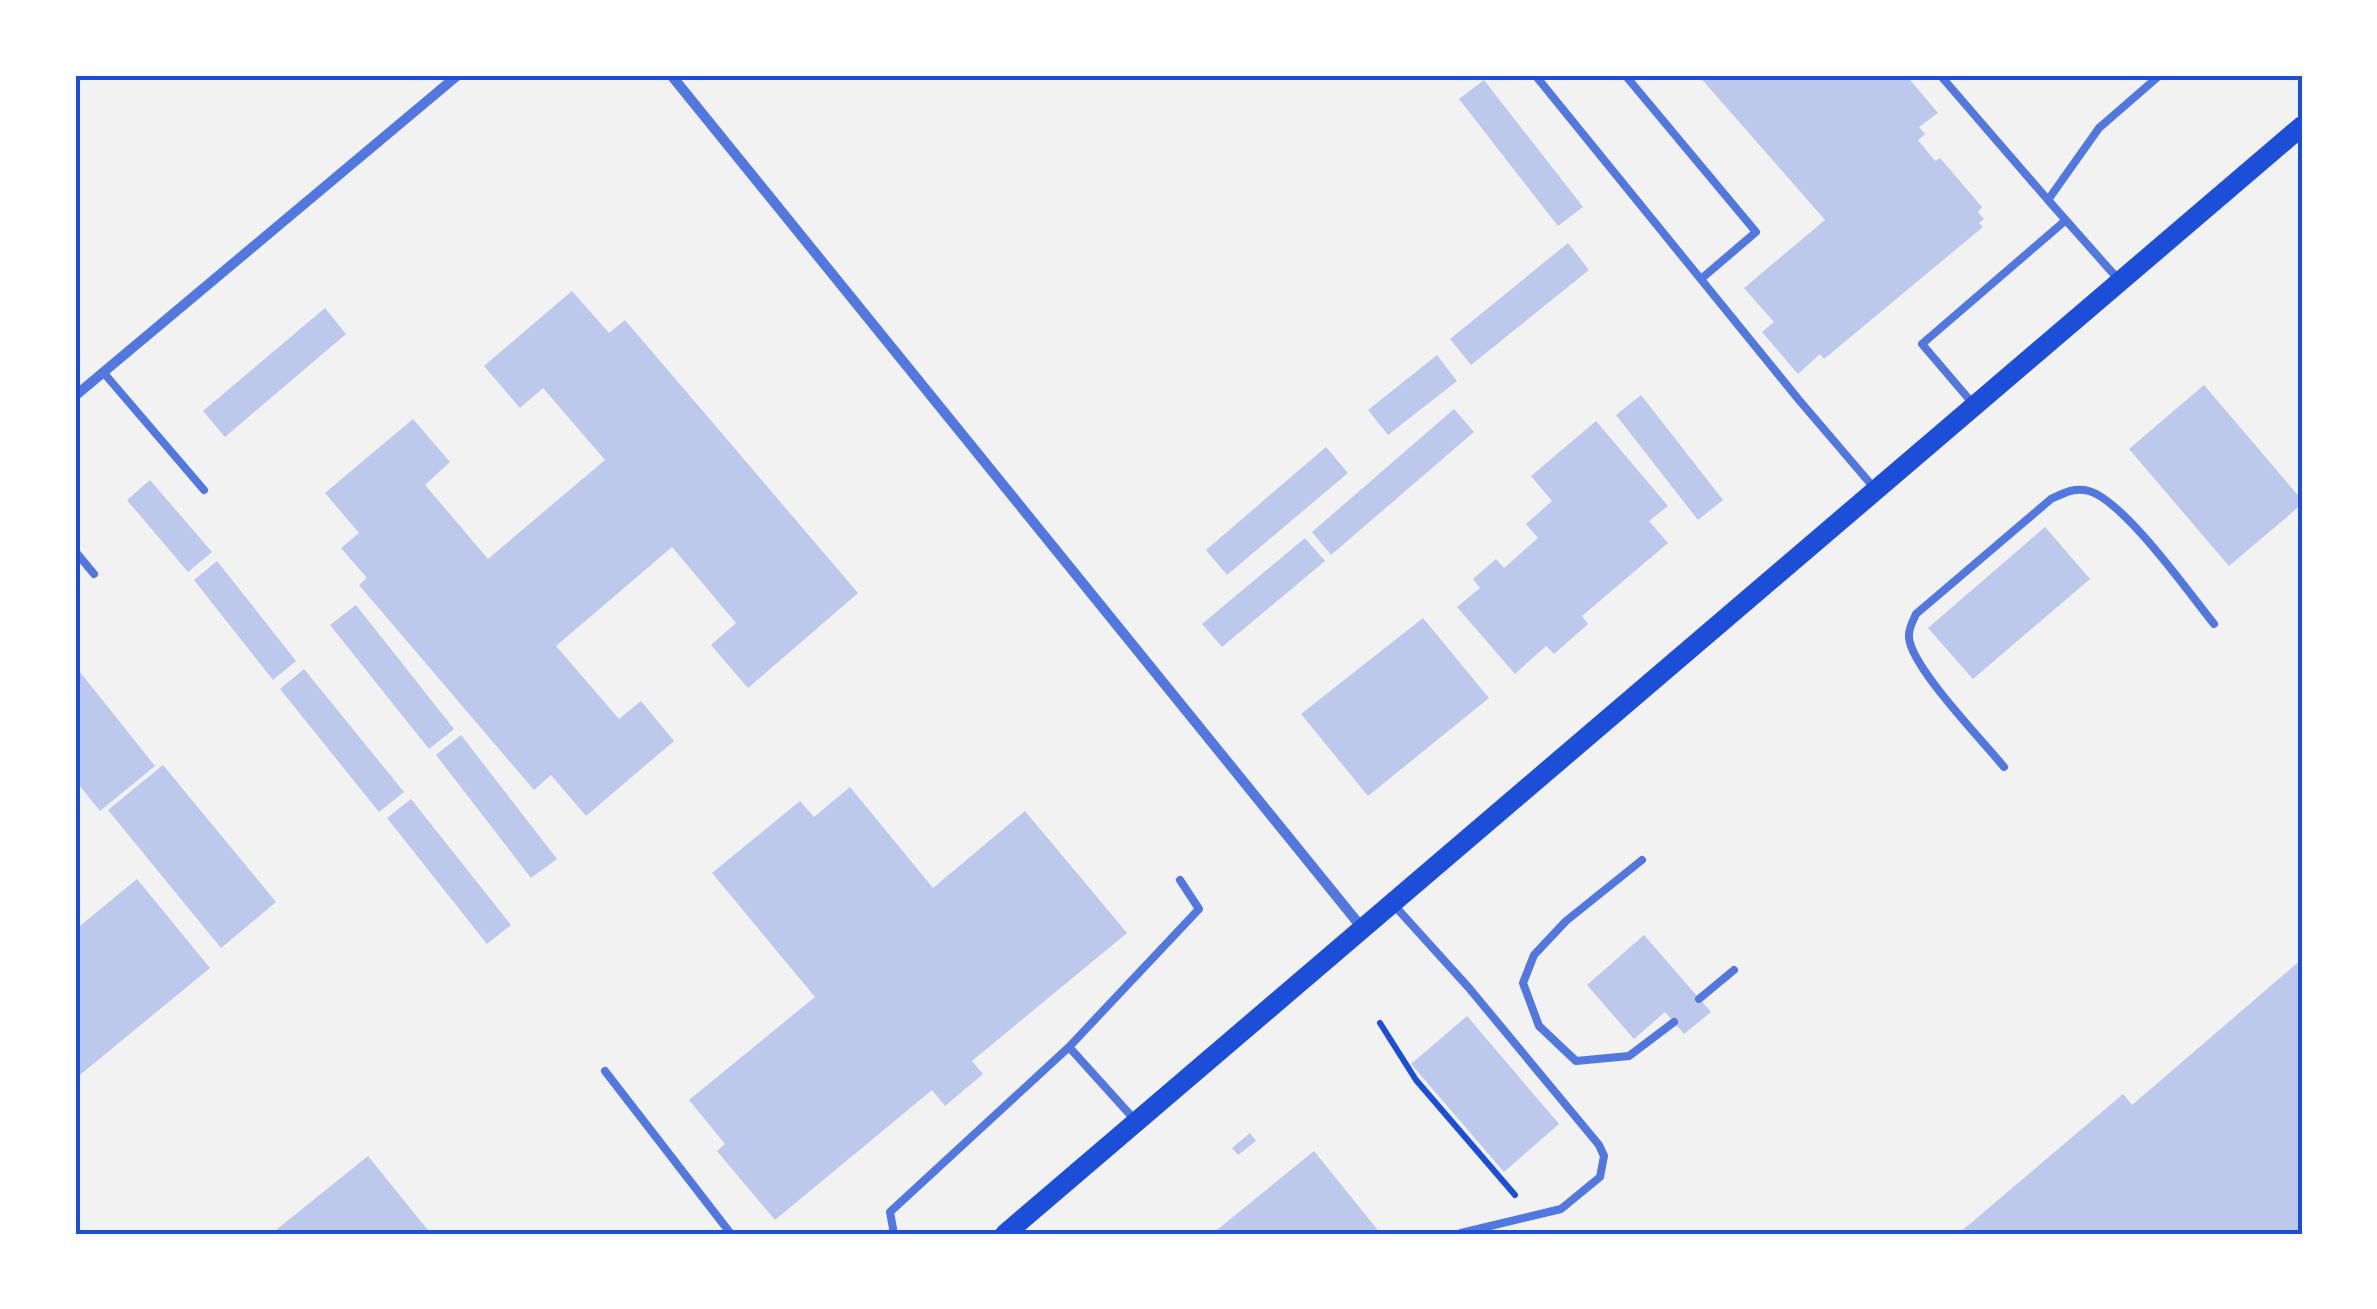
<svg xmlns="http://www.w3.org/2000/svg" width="2377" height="1309" viewBox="0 0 2377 1309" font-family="'PT Sans',sans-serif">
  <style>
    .building { fill: #bdc9ec }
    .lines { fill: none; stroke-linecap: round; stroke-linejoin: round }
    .path { stroke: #1d4ed8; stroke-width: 6 }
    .service { stroke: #5277de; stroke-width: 8 }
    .minor { stroke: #5277de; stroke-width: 10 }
    .secondary { stroke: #1d4ed8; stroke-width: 20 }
    .neatline { fill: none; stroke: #1d4ed8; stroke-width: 4 }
  </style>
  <rect width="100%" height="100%" fill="#f2f2f2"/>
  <!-- building -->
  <path class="building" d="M1698,75h208l32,38 -19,14 6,7 -7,6 17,21 5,-3 42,49 -4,5 6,7 -5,4 4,4 -159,132 -4,-5 -22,20 -36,-42 12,-10 -30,-34 81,-68z
    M1484,80l99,127 -25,19 -99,-127z
    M1568,243l21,27 -118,95 -21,-26z
    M572,291l37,42 16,-13 233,273 -110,95 -37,-43 25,-22 -64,-76 -116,99 63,73 22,-18 33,40 -88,75 -35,-41 -17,15 -175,-205 8,-7 -26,-30 18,-15 -34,-40 88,-74 37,43 -25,23 63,74 117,-99 -62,-72 -23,20 -36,-42z
    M325,308l21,26 -121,103 -22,-26z
    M1437,355l20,26 -69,54 -20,-25z
    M2204,385l98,115v4l-73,62 -100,-117z
    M1641,395l82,105 -25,20 -82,-105z
    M1454,409l20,23 -143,123 -19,-23z
    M1596,421l72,85 -19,15 19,22 -86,73 6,8 -34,30 -8,-8 -31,28 -58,-67 23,-19 -7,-9 23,-20 8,9 34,-30 -12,-14 26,-23 -21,-25z
    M1326,447l22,26 -121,102 -21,-25z
    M150,480l62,72 -24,20 -61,-72z
    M2045,527l45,52 -117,100 -45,-51z
    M1305,538l20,23 -103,86 -20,-23z
    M217,561l79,100 -23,19 -79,-100z
    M356,605l98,124 -25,20 -99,-124z
    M1423,618l66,80 -121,98 -67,-82z
    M304,669l100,123 -25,20 -99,-123z
    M80,672l75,94 -55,45 -25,-31v-104z
    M461,735l96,124 -26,19 -95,-123z
    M163,765l113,137 -55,46 -113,-138z
    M850,787l83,101 92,-77 102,122 -155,128 11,13 -38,32 -13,-16 -157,130 -58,-69 8,-7 -36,-44 126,-103 -103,-124 88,-72 14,16z
    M411,799l100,126 -24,19 -100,-126z
    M137,879l73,89 -135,111v-149z
    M1644,935l67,77 -27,22 -19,-22 -31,27 -47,-54z
    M2302,959v275h-344l165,-140 9,11z
    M1467,1016l92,108 -55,48 -93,-108z
    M1250,1133l6,8 -18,14 -6,-7z
    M1314,1151l67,83h-169z
    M368,1156l63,78h-160z"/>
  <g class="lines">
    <!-- path -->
    <path class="path" d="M1380,1023l36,57 99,115"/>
    <!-- service -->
    <path class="service" d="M1535,75l264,325 76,89
      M1625,75l131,157 -55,47
      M1940,75l108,125 51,-72 61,-53
      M2048,200l70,79
      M103,372l101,118
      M1974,405l-52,-61 144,-124
      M75,551l19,23
      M2004,767c-21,-26 -94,-101 -95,-130 -1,-8 4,-16 7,-23l135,-115c13,-6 23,-12 38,-8 35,10 100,102 125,133
      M1642,860l-76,61 -32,34 -11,28 16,43 37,35 53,-5 45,-34
      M1393,904l76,84 130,157 5,11 -4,21 -39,32 -100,24
      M1699,999l35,-29
      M605,1071l126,163
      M1134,1119l-65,-72 130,-138 -19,-29
      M894,1234l-4,-22 179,-165"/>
    <!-- minor -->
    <path class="minor" d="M671,75l692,854
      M75,396l383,-321"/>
    <!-- secondary -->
    <path class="secondary" d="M1005,1234l1297,-1108"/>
  </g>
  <!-- border -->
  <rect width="2377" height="1309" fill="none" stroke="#ffffff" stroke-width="155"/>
  <rect x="78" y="78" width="2222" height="1154" class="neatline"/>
</svg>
